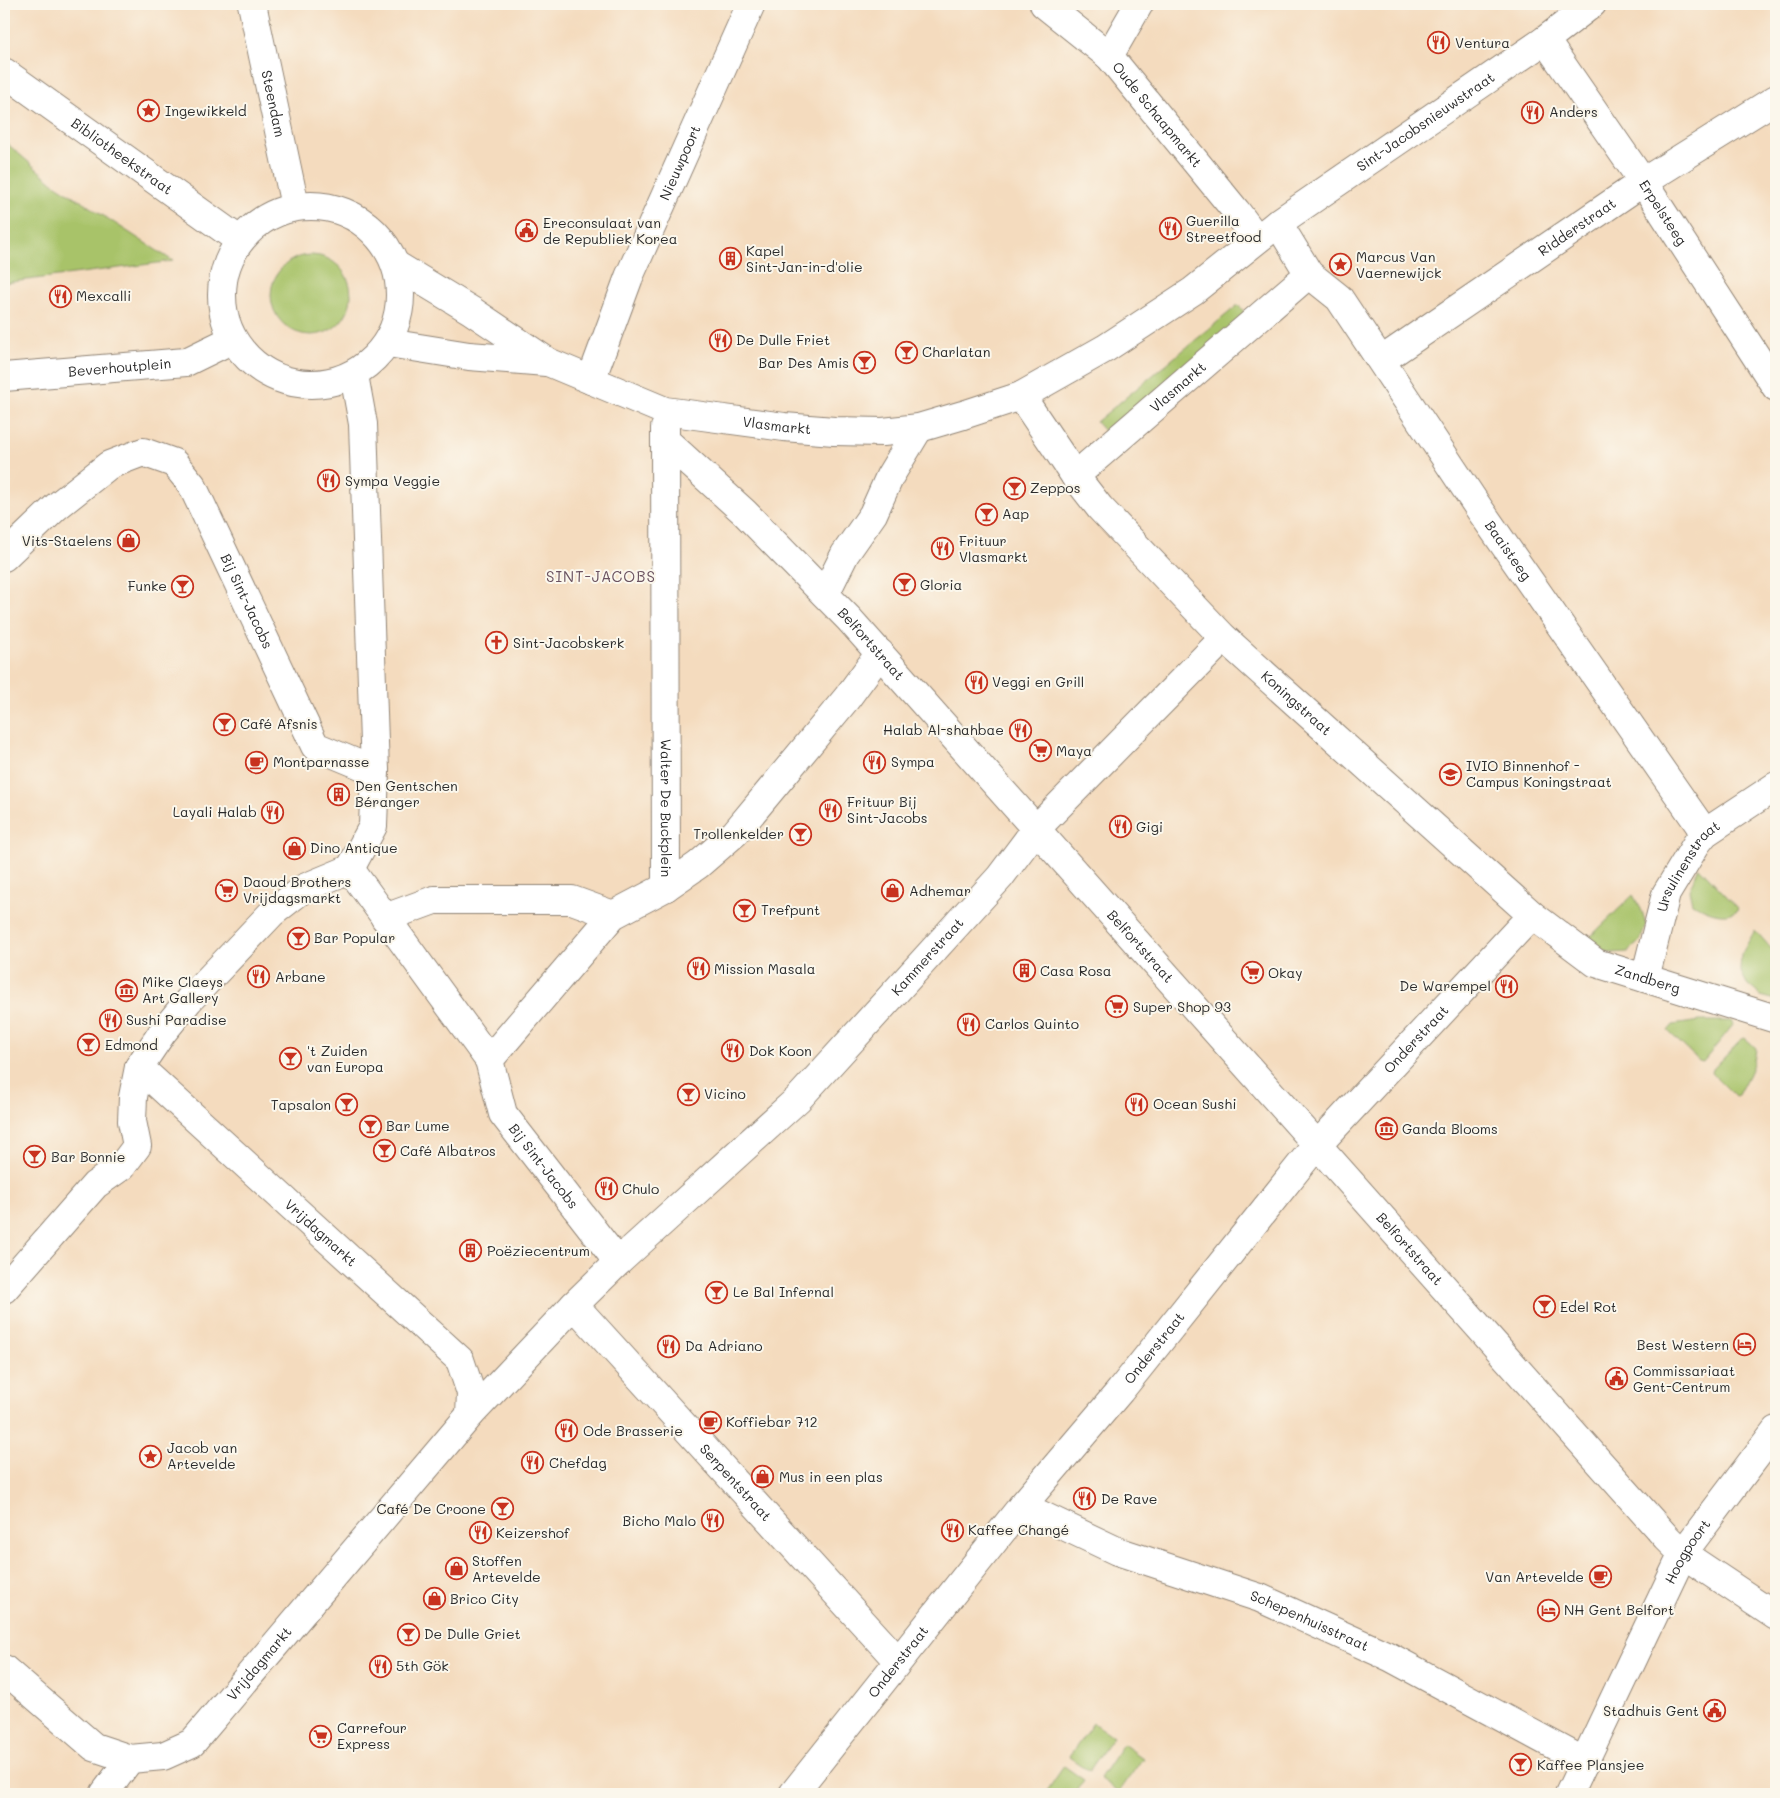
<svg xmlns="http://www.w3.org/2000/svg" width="1780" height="1798" viewBox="0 0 1780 1798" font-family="Mali,sans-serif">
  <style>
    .green { fill: #a8c369; stroke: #6a774a }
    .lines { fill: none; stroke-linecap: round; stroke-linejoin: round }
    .street-casing { stroke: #908374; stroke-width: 30 }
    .secondary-casing { stroke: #908374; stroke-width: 30 }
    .street { stroke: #fff; stroke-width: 28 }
    .secondary { stroke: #fff; stroke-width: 28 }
    .labels { text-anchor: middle; stroke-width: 4; stroke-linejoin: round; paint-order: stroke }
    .poi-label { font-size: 14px; fill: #2b2b2b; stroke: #fbf7ec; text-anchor: start }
    .street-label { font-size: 14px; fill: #2b2b2b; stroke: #fbf7ec }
    .neighbourhood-label { font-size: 15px; letter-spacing: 1px; fill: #6b5360; stroke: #fbf7ec }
  </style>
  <rect width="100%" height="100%" fill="#fbf7ec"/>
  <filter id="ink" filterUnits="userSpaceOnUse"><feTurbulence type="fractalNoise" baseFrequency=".02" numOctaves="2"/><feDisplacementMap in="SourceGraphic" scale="10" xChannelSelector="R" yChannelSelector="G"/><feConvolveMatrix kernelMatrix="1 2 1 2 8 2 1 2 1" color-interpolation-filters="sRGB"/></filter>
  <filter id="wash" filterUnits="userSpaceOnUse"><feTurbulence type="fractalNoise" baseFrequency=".0096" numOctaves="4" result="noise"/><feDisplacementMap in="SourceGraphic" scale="20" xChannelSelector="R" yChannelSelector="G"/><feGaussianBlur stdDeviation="1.12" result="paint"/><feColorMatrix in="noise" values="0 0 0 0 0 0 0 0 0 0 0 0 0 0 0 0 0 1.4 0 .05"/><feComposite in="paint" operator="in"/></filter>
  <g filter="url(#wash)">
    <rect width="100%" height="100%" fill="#f4dbbe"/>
    <!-- green -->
    <path class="green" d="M4,141l49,42 120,78 -169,22z
      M271 295a40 40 0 1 1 80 0a40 40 0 1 1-80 0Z
      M1238,305l10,11 -142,117 -10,-11z
      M1699,867l40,42c-15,11 -33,2 -47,-6l-3,-13z
      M1633,895l8,14 5,16 -6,16 -12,11 -17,1 -12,-4 -11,-10z
      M1755,930l21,24v46l-15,-4 -14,-12 -7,-14 1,-15z
      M1700,1021h31l2,4 -30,37 -4,-1 -31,-30 5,-6z
      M1745,1038l11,10c-1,18 -10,31 -18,47l-3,1 -23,-23 1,-4 29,-30z
      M1093,1723l20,14 -24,34 -20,-14z
      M1123,1744l20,14 -24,34 -19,-14z
      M1064,1766l20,14 -10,14h-29z"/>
  </g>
  <g filter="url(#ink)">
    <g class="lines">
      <defs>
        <g id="street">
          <path id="s1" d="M1044,4l65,52 127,155 21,28"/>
          <path id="s2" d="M1545,40l98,142 133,205"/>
          <path d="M1109,56l30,-52"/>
          <path id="s3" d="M4,72l235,168"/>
          <path id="s4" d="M1278,223l31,51 30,24 141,212 225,323"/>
          <path id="s5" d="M1382,360l261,-178 133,-83"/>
          <path id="s6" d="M4,377l182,-15 45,-22"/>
          <path id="s7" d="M591,380l38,-103 122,-273"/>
          <path id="s8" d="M1021,396l54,80 25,32 124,130 308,277 64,48 180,56"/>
          <path id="s9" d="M665,428l1,459"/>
          <path id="s10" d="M665,440l79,72 105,107 817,918 17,17 93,62"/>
          <path id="s11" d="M1075,476l234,-202"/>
          <path id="s12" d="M4,557l52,-50 53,-42 34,-13 31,11 18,22 123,261 60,25"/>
          <path d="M825,594l20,-40 28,-40 17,-38 29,-48"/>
          <path d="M350,869l23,-43 2,-55 -12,-347 -9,-49"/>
          <path id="s13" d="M350,869l139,191 14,54 115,148"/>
          <path d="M385,918l49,-18h138l41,15"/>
          <path id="s14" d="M1645,978l21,-84 31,-51 8,-10 71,-47"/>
          <path d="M489,1060l124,-145 53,-28 32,-22 37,-32 112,-135 33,-45"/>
          <path id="s15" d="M139,1067l321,293 11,33 -1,22"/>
          <path d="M4,1289l91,-104 27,-19 15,-20 -5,-25 1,-24 6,-30 23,-34 27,-33 83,-87 32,-25 46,-19"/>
          <path id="s16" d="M574,1305l324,356"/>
          <path id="s17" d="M1022,1506l95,45 143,47 130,59 195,105"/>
          <path id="s18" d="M4,1669l90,78 36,12 33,-3 29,-13 278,-328 104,-110 44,-43 180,-163 202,-222 36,-48 188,-191"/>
          <path d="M104,1794l26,-35"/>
          <path id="s19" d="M793,1794l229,-288 98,-115 190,-238 222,-238"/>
          <path id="s20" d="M1569,1794l109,-230 11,-19 87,-115"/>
        </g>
        <g id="secondary">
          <path id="s21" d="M252,4l43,202"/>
          <circle cx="311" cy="295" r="89"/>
          <path id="s22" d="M396,265l76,46 76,51 117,49 119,16 50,4 49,1 36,-4 44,-13 58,-19 85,-48 87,-57 85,-68 267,-183 47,-36"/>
          <path d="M388,343l81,13 77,6"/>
        </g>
      </defs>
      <!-- street casing -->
      <use href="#street" class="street-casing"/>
      <!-- secondary casing -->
      <use href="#secondary" class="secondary-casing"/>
      <!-- street -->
      <use href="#street" class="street"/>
      <!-- secondary -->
      <use href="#secondary" class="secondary"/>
    </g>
  </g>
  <!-- icons -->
  <defs>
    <symbol id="restaurant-ring" viewBox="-11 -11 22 22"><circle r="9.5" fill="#fbf7ec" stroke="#c8321e" stroke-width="1.5"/><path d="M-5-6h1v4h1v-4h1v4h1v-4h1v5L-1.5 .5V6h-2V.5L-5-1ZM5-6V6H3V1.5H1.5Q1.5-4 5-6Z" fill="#c8321e"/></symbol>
    <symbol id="sight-ring" viewBox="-11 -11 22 22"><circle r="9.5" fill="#fbf7ec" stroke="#c8321e" stroke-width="1.5"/><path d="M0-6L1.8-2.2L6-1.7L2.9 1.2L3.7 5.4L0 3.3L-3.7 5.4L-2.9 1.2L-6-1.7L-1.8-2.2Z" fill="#c8321e"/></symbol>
    <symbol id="civic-ring" viewBox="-11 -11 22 22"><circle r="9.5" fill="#fbf7ec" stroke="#c8321e" stroke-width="1.5"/><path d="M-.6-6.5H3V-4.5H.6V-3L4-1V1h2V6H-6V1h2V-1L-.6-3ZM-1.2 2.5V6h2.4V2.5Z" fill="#c8321e"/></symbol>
    <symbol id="building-ring" viewBox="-11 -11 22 22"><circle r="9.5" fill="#fbf7ec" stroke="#c8321e" stroke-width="1.5"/><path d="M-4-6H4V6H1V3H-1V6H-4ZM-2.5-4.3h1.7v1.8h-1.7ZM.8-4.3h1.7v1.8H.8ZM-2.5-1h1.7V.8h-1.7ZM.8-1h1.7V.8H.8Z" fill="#c8321e"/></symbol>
    <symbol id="bar-ring" viewBox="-11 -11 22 22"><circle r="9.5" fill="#fbf7ec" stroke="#c8321e" stroke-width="1.5"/><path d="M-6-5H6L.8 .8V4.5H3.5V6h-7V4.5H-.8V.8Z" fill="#c8321e"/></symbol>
    <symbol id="shop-ring" viewBox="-11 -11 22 22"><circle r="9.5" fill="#fbf7ec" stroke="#c8321e" stroke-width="1.5"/><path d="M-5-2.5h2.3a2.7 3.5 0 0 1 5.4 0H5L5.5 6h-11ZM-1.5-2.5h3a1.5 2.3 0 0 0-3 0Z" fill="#c8321e"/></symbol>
    <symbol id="church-ring" viewBox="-11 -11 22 22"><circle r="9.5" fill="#fbf7ec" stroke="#c8321e" stroke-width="1.5"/><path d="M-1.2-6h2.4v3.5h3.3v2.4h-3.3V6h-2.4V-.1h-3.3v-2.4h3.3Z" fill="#c8321e"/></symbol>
    <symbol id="supermarket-ring" viewBox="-11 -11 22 22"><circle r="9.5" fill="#fbf7ec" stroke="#c8321e" stroke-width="1.5"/><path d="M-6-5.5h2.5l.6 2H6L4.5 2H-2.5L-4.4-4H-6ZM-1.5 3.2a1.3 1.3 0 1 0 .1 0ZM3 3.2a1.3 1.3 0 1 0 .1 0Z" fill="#c8321e"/></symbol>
    <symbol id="cafe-ring" viewBox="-11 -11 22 22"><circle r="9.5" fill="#fbf7ec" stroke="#c8321e" stroke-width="1.5"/><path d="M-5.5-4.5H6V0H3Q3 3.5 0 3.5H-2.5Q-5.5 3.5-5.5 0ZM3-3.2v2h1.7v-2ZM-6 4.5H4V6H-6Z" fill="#c8321e"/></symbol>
    <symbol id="school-ring" viewBox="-11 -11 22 22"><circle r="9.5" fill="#fbf7ec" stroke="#c8321e" stroke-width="1.5"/><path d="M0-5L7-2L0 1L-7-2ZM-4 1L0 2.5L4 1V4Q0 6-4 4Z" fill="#c8321e"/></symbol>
    <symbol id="museum-ring" viewBox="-11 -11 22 22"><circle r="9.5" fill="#fbf7ec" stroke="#c8321e" stroke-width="1.5"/><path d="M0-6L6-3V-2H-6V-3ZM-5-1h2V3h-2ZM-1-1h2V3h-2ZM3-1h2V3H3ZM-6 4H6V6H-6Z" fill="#c8321e"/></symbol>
    <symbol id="hotel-ring" viewBox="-11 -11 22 22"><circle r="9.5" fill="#fbf7ec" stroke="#c8321e" stroke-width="1.5"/><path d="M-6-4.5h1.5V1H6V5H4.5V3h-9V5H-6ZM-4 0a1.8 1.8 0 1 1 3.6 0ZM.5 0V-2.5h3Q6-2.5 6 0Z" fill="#c8321e"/></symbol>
  </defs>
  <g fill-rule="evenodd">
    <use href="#restaurant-ring" x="1426" y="30" width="25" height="25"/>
    <use href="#sight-ring" x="136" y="98" width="25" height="25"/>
    <use href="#restaurant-ring" x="1520" y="100" width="25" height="25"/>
    <use href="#restaurant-ring" x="1158" y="216" width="25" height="25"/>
    <use href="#civic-ring" x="514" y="218" width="25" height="25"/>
    <use href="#building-ring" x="718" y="246" width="25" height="25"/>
    <use href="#sight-ring" x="1328" y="252" width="25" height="25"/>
    <use href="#restaurant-ring" x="48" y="284" width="25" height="25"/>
    <use href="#restaurant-ring" x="708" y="328" width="25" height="25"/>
    <use href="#bar-ring" x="894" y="340" width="25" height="25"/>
    <use href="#bar-ring" x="852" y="350" width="25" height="25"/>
    <use href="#restaurant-ring" x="316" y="468" width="25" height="25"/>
    <use href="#bar-ring" x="1002" y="476" width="25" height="25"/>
    <use href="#bar-ring" x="974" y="502" width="25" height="25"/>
    <use href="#shop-ring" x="116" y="528" width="25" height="25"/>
    <use href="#restaurant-ring" x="930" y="536" width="25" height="25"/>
    <use href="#bar-ring" x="892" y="572" width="25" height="25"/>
    <use href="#bar-ring" x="170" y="574" width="25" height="25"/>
    <use href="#church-ring" x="484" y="630" width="25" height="25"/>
    <use href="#restaurant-ring" x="964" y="670" width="25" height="25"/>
    <use href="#bar-ring" x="212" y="712" width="25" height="25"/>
    <use href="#restaurant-ring" x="1008" y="718" width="25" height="25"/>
    <use href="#supermarket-ring" x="1028" y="738" width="25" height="25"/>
    <use href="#cafe-ring" x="244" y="750" width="25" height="25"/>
    <use href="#restaurant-ring" x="862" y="750" width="25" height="25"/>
    <use href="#school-ring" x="1438" y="762" width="25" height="25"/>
    <use href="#building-ring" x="326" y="782" width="25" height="25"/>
    <use href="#restaurant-ring" x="818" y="798" width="25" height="25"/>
    <use href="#restaurant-ring" x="260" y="800" width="25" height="25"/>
    <use href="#restaurant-ring" x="1108" y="814" width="25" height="25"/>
    <use href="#bar-ring" x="788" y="822" width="25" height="25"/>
    <use href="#shop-ring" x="282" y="836" width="25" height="25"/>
    <use href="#supermarket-ring" x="214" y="878" width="25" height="25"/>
    <use href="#shop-ring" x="880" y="878" width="25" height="25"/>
    <use href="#bar-ring" x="732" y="898" width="25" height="25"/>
    <use href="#bar-ring" x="286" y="926" width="25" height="25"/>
    <use href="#restaurant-ring" x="686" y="956" width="25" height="25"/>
    <use href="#building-ring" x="1012" y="958" width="25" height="25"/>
    <use href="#supermarket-ring" x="1240" y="960" width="25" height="25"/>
    <use href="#restaurant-ring" x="246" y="964" width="25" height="25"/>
    <use href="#restaurant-ring" x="1494" y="974" width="25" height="25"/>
    <use href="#museum-ring" x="114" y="978" width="25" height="25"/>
    <use href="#supermarket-ring" x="1104" y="994" width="25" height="25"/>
    <use href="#restaurant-ring" x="98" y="1008" width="25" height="25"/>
    <use href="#restaurant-ring" x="956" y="1012" width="25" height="25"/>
    <use href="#bar-ring" x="76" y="1032" width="25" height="25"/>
    <use href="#restaurant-ring" x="720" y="1038" width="25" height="25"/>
    <use href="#bar-ring" x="278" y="1046" width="25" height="25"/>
    <use href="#bar-ring" x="676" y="1082" width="25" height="25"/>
    <use href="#restaurant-ring" x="1124" y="1092" width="25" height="25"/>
    <use href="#bar-ring" x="334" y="1092" width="25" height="25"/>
    <use href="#bar-ring" x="358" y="1114" width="25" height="25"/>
    <use href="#museum-ring" x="1374" y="1116" width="25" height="25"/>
    <use href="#bar-ring" x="372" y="1138" width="25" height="25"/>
    <use href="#bar-ring" x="22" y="1144" width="25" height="25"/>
    <use href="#restaurant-ring" x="594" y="1176" width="25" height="25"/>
    <use href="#building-ring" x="458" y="1238" width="25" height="25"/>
    <use href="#bar-ring" x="704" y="1280" width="25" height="25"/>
    <use href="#bar-ring" x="1532" y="1294" width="25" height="25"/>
    <use href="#hotel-ring" x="1732" y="1332" width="25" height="25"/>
    <use href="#restaurant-ring" x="656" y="1334" width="25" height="25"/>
    <use href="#civic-ring" x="1604" y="1366" width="25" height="25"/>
    <use href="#cafe-ring" x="698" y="1410" width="25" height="25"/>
    <use href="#restaurant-ring" x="554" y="1418" width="25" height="25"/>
    <use href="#sight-ring" x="138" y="1444" width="25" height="25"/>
    <use href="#restaurant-ring" x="520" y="1450" width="25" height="25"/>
    <use href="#shop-ring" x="750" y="1464" width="25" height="25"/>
    <use href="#restaurant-ring" x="1072" y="1486" width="25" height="25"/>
    <use href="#bar-ring" x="490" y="1496" width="25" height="25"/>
    <use href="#restaurant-ring" x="700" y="1508" width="25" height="25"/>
    <use href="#restaurant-ring" x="940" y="1518" width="25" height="25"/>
    <use href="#restaurant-ring" x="468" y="1520" width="25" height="25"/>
    <use href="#shop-ring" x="444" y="1556" width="25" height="25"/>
    <use href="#cafe-ring" x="1588" y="1564" width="25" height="25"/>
    <use href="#shop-ring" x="422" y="1586" width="25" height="25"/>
    <use href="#hotel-ring" x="1536" y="1598" width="25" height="25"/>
    <use href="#bar-ring" x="396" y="1622" width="25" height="25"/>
    <use href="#restaurant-ring" x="368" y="1654" width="25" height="25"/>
    <use href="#civic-ring" x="1702" y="1698" width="25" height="25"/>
    <use href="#supermarket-ring" x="308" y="1724" width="25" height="25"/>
    <use href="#bar-ring" x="1508" y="1752" width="25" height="25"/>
  </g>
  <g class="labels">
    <!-- poi labels -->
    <g class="poi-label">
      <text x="1455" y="48">Ventura</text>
      <text x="165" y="116">Ingewikkeld</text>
      <text x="1549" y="117">Anders</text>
      <text x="1186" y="226">Guerilla<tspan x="1186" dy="16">Streetfood</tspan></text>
      <text x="543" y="228">Ereconsulaat van<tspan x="543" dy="16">de Republiek Korea</tspan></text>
      <text x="746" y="256">Kapel<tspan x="746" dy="16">Sint-Jan-in-d'olie</tspan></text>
      <text x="1356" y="262">Marcus Van<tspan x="1356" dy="16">Vaernewijck</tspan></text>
      <text x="76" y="301">Mexcalli</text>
      <text x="736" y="345">De Dulle Friet</text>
      <text x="922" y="357">Charlatan</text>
      <text x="849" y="368" text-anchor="end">Bar Des Amis</text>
      <text x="345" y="486">Sympa Veggie</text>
      <text x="1030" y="493">Zeppos</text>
      <text x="1002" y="519">Aap</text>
      <text x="112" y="546" text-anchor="end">Vits-Staelens</text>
      <text x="959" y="546">Frituur<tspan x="959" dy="16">Vlasmarkt</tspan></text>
      <text x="920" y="590">Gloria</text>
      <text x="167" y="591" text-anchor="end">Funke</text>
      <text x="513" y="648">Sint-Jacobskerk</text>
      <text x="992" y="687">Veggi en Grill</text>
      <text x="240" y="729">Café Afsnis</text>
      <text x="1004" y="735" text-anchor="end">Halab Al-shahbae</text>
      <text x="1056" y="756">Maya</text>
      <text x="273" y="767">Montparnasse</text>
      <text x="891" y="767">Sympa</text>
      <text x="1466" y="771">IVIO Binnenhof -<tspan x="1466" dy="16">Campus Koningstraat</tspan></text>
      <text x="355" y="791">Den Gentschen<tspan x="355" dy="16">Béranger</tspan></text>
      <text x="847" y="807">Frituur Bij<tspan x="847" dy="16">Sint-Jacobs</tspan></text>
      <text x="257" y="817" text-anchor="end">Layali Halab</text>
      <text x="1136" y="832">Gigi</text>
      <text x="784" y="839" text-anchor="end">Trollenkelder</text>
      <text x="310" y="853">Dino Antique</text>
      <text x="243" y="887">Daoud Brothers<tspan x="243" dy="16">Vrijdagsmarkt</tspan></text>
      <text x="909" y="896">Adhemar</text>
      <text x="761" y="915">Trefpunt</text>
      <text x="314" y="943">Bar Popular</text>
      <text x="714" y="974">Mission Masala</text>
      <text x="1040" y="976">Casa Rosa</text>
      <text x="1268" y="978">Okay</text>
      <text x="275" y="982">Arbane</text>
      <text x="142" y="987">Mike Claeys<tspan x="142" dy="16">Art Gallery</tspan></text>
      <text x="1491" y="991" text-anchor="end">De Warempel</text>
      <text x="1133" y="1012">Super Shop 93</text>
      <text x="126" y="1025">Sushi Paradise</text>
      <text x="985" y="1029">Carlos Quinto</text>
      <text x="105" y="1050">Edmond</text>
      <text x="307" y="1056">'t Zuiden<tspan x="307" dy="16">van Europa</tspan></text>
      <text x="749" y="1056">Dok Koon</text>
      <text x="704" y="1099">Vicino</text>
      <text x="1153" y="1109">Ocean Sushi</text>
      <text x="331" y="1110" text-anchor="end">Tapsalon</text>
      <text x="386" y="1131">Bar Lume</text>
      <text x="1402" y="1134">Ganda Blooms</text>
      <text x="400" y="1156">Café Albatros</text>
      <text x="51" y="1162">Bar Bonnie</text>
      <text x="622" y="1194">Chulo</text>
      <text x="487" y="1256">Poëziecentrum</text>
      <text x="733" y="1297">Le Bal Infernal</text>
      <text x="1560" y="1312">Edel Rot</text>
      <text x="1729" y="1350" text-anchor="end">Best Western</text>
      <text x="685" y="1351">Da Adriano</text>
      <text x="1633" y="1376">Commissariaat<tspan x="1633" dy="16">Gent-Centrum</tspan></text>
      <text x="726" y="1427">Koffiebar 712</text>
      <text x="583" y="1436">Ode Brasserie</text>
      <text x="167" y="1453">Jacob van<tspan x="167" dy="16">Artevelde</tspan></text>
      <text x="549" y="1468">Chefdag</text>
      <text x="779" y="1482">Mus in een plas</text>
      <text x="1101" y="1504">De Rave</text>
      <text x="486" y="1514" text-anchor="end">Café De Croone</text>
      <text x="696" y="1526" text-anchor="end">Bicho Malo</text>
      <text x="968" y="1535">Kaffee Changé</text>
      <text x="496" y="1538">Keizershof</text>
      <text x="472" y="1566">Stoffen<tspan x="472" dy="16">Artevelde</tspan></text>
      <text x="1584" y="1582" text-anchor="end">Van Artevelde</text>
      <text x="450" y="1604">Brico City</text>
      <text x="1564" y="1615">NH Gent Belfort</text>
      <text x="424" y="1639">De Dulle Griet</text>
      <text x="396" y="1671">5th Gök</text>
      <text x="1699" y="1716" text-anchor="end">Stadhuis Gent</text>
      <text x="337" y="1733">Carrefour<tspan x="337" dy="16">Express</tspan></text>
      <text x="1537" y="1770">Kaffee Plansjee</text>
    </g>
    <!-- street labels -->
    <g class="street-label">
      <text dy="5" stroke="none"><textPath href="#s21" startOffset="102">Steendam</textPath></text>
      <text dy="5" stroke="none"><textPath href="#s1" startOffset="159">Oude Schaapmarkt</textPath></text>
      <text dy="5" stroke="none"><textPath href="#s22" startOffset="1159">Sint-Jacobsnieuwstraat</textPath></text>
      <text dy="5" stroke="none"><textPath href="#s3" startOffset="145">Bibliotheekstraat</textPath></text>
      <text dy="5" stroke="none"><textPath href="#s7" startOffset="235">Nieuwpoort</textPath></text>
      <text dy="5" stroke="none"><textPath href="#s2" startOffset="209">Erpelsteeg</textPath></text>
      <text dy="5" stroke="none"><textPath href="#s5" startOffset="236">Ridderstraat</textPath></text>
      <text dy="5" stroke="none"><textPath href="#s6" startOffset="116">Beverhoutplein</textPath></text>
      <text dy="5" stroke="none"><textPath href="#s11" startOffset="136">Vlasmarkt</textPath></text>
      <text dy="5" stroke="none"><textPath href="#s22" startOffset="420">Vlasmarkt</textPath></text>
      <text dy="5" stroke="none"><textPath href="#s4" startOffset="402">Baaisteeg</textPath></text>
      <text dy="5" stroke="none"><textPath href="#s12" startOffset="366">Bij Sint-Jacobs</textPath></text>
      <text dy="5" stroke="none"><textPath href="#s10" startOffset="290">Belfortstraat</textPath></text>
      <text dy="5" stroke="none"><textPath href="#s8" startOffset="414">Koningstraat</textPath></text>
      <text dy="5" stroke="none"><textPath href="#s9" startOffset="380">Walter De Buckplein</textPath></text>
      <text dy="5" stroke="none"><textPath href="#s14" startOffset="122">Ursulinenstraat</textPath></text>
      <text dy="5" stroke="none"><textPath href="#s10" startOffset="695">Belfortstraat</textPath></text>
      <text dy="5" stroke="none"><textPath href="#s18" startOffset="1300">Kammerstraat</textPath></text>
      <text dy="5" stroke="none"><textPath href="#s8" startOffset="865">Zandberg</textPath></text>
      <text dy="5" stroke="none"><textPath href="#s19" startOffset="979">Onderstraat</textPath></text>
      <text dy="5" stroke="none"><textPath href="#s13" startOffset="358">Bij Sint-Jacobs</textPath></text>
      <text dy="5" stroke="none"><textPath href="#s15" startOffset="246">Vrijdagmarkt</textPath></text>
      <text dy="5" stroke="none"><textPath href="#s10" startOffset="1100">Belfortstraat</textPath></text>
      <text dy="5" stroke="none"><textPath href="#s19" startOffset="574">Onderstraat</textPath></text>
      <text dy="5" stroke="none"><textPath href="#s16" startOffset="240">Serpentstraat</textPath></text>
      <text dy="5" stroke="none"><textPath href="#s20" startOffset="270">Hoogpoort</textPath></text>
      <text dy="5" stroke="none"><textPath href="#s17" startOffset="310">Schepenhuisstraat</textPath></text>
      <text dy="5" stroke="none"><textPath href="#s19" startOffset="169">Onderstraat</textPath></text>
      <text dy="5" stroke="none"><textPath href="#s18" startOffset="326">Vrijdagmarkt</textPath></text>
    </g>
    <!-- neighbourhood labels -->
    <g class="neighbourhood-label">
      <text x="601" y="582">SINT-JACOBS</text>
    </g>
  </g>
  <!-- margin -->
  <rect width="1780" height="1798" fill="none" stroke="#fbf7ec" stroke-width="20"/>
</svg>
